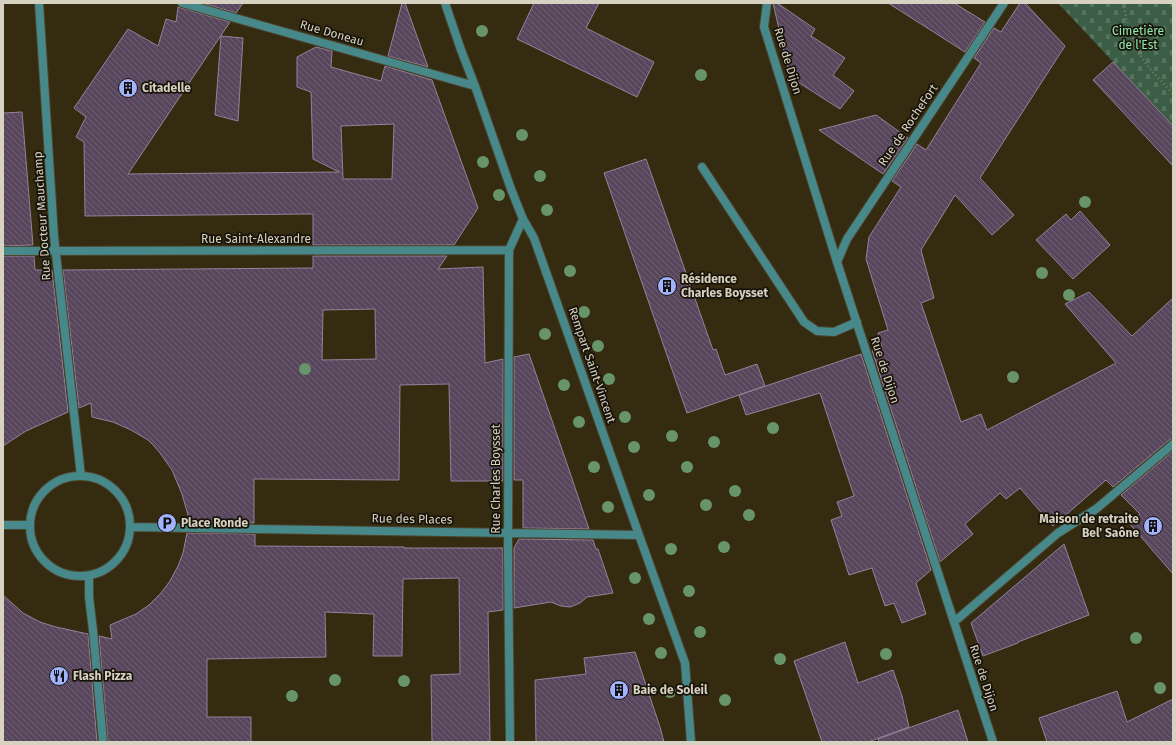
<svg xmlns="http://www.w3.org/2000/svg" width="1176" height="745" viewBox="0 0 1176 745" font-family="'Fira Sans',sans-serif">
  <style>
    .cemetery { fill: url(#cemetery-stones) }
    .building { fill: url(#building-back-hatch); stroke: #95829b; fill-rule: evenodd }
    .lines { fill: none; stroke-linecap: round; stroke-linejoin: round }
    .service-casing { stroke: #4e462d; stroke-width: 10 }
    .minor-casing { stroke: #4e462d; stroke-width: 10 }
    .path { stroke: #837b67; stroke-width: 2.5; stroke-dasharray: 1 3; stroke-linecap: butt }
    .service { stroke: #47888b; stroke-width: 8 }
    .minor { stroke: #47888b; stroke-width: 8 }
    .tree { fill: #679468 }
    .labels { text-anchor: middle; stroke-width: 3.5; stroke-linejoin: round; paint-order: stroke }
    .park-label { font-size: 12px; fill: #90e9af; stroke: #181409 }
    .street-label { font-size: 12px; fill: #d7d1c2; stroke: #181409 }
    .poi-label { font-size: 12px; font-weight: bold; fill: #d7d1c2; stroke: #181409; text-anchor: start }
  </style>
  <defs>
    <pattern id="cemetery-stones" width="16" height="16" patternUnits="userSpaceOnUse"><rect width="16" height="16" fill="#3c5e47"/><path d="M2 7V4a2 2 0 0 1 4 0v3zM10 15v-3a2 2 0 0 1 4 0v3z" fill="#577460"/></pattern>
    <pattern id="building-back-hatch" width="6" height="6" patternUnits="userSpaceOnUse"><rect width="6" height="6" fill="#58465d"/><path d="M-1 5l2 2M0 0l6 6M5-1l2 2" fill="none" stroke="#6f6073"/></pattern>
  </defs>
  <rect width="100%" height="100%" fill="#342b11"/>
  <!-- cemetery -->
  <path class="cemetery" d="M1058,3h115v123z"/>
  <!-- building -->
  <path class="building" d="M202,3h41l-7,10z
    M402,3h3l23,64 -40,-11z
    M534,3h65l-13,25 68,34 -17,35 -120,-58z
    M773,3h4l38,26 -4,7 34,22 -12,17 21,16 -14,18 -50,-32z
    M888,3h66l31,19 -20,30z
    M1020,3h5l40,43 -85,132 34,37 -22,20 -37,-40 -34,55 13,48 -13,5 40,119 20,-8 6,16 129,-67 -51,-59 24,-12 43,44 41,-38v141l-4,1 -56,47 -7,-7 -53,46 -33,-38 -14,11 -6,-6 -35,31 8,10 -33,28 -68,-212 10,-3 -4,-14 10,-3 -22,-71 3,-22 32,-50 -9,-6 25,-37 9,6 55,-87 -7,-5 20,-30 7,4z
    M178,7l52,15 -102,152 211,-2 -26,-13 -2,-67 -14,-5v-30l19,-10 16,4 -1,16 50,14 4,-15 47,14 46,128 -24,37h-141v-31l-228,2 -1,-74 -8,-5 10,-20 -12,-9 54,-79 30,17 8,-27 10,3zM394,124l-2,55h-49l-2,-53z
    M221,36l22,2 -5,83 -23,-6z
    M1113,62l60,64v40l-80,-86z
    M22,112l11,133 -30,1v-133z
    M876,115l32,23 -25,36 -64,-44z
    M646,159l67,191 3,-1 9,26 32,-11 8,22 -78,27 -83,-240z
    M1080,211l30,34 -37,34 -37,-39 30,-26 5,6z
    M3,256h31l1,14h17l16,142 -42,19 -23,15z
    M313,256h134l-9,13 45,-2 2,96 18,-4v122h-52l-2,-97 -49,1 -1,95 -145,-1v44l-64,-1 -8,-28 -10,-24 -12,-17 -6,-7 -6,-6 -17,-10 -18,-8 -21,-5 -1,-14 -12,5 -16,-138 250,-2zM375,309l1,50 -54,1 1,-50z
    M529,354l36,104 24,71 -66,-1v-48h-9v-123z
    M861,354l70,216 -15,13 10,31 -24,9 -8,-20 -9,3 -13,-38 -23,7 -18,-55 11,-4 -5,-14 17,-6 -34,-103 -74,22 -7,-20z
    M1173,451v123l-44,-51 11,-9 -19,-19z
    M187,533l68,1v12l149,1v1h99v62l-15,2 2,130h-58l-1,-67 29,-1 -1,-96 -56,1 -1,77h-29l1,-42 -49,-2 1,45 -119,2v58h44v25h-143l-9,-106 13,3 -2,-14 26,-11 13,-9 12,-12 9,-12 8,-15 5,-13z
    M519,539l74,1 3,9h2l15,44 -26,4 -7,6 -10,4 -9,-1 -10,-4 -37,6v-60z
    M1064,544l25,71 -71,27v1l-35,13 -12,-33z
    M3,595l20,18 17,9 16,5 32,7 9,108h-94z
    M845,642l13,41 35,-13 9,26 7,31 -41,15h-46l-28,-81z
    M635,652l25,75 4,15h-128l-1,-62 51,-6 -2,-16z
    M1117,691l10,31 46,-23v43h-126l-8,-24z
    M958,710l10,32h-89l-1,-3z"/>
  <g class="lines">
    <defs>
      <path id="service" d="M702,167l102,155 13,9 17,1 23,-10"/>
      <path id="minor" d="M39,3l15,233 27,240
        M182,3l293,83
        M445,3l16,47 14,36 36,103 12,30 11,19 105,297 46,128 6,79
        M767,3l-3,24 73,235 156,480
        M3,251l506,-1
        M837,262l10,-23 157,-236
        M30 526a50 50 0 1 1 100 0a50 50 0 1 1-100 0Z
        M3,525h26
        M131,527l508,8
        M89,576v21l4,33 10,112
        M954,622l104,-89 38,-24 77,-65
        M510,742l-2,-190 1,-302 14,-31"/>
    </defs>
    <!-- service casing -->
    <use href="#service" class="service-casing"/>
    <!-- minor casing -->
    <use href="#minor" class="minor-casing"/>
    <!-- path -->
    <path class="path" d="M1123,3c3,17 13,48 24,62 8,10 17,19 26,28"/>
    <!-- service -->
    <use href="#service" class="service"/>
    <!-- minor -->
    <use href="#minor" class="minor"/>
  </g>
  <!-- trees -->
  <g class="tree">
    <circle cx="482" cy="31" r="6"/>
    <circle cx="701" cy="75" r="6"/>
    <circle cx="522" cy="135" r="6"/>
    <circle cx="483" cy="162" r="6"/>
    <circle cx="540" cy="176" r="6"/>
    <circle cx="499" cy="195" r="6"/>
    <circle cx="1085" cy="202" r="6"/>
    <circle cx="547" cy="210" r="6"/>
    <circle cx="570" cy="271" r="6"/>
    <circle cx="1042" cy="273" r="6"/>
    <circle cx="1069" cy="295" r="6"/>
    <circle cx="584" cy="312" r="6"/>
    <circle cx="545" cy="334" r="6"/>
    <circle cx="598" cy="346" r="6"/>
    <circle cx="305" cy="369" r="6"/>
    <circle cx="1013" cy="377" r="6"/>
    <circle cx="609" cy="379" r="6"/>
    <circle cx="564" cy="385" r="6"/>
    <circle cx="625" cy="417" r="6"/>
    <circle cx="579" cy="422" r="6"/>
    <circle cx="773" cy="428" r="6"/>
    <circle cx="672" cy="436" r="6"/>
    <circle cx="714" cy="442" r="6"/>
    <circle cx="634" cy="447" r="6"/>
    <circle cx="594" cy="467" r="6"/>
    <circle cx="687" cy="467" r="6"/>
    <circle cx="735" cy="491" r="6"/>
    <circle cx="649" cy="495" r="6"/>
    <circle cx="706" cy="505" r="6"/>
    <circle cx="608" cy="507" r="6"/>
    <circle cx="749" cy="515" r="6"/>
    <circle cx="724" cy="547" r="6"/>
    <circle cx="671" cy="549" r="6"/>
    <circle cx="635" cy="578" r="6"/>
    <circle cx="689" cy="591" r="6"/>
    <circle cx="649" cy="619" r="6"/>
    <circle cx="700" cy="632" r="6"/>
    <circle cx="1136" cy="638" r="6"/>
    <circle cx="661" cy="653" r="6"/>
    <circle cx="886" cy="654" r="6"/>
    <circle cx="780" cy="659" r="6"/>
    <circle cx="335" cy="680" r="6"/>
    <circle cx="404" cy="681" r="6"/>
    <circle cx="1160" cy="688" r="6"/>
    <circle cx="670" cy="692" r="6"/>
    <circle cx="292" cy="696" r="6"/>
    <circle cx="725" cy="700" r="6"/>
  </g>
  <!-- icons -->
  <defs>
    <symbol id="building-disc" viewBox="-11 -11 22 22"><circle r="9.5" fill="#a3b2fd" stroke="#181409"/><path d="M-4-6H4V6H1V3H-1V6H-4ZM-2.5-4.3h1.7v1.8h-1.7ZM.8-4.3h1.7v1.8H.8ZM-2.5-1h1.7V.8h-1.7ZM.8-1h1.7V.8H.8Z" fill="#111"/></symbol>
    <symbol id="parking-disc" viewBox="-11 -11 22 22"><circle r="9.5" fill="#a3b2fd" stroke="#181409"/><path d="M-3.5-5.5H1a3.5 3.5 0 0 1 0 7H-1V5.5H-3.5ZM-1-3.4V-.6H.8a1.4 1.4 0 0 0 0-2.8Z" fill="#111"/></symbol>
    <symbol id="restaurant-disc" viewBox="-11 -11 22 22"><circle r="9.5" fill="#a3b2fd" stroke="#181409"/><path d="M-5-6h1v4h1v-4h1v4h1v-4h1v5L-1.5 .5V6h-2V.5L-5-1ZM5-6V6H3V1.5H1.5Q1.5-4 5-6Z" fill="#111"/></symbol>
  </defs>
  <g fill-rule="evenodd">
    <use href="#building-disc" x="117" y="77" width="22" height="22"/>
    <use href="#building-disc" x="656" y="275" width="22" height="22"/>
    <use href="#parking-disc" x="156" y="512" width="22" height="22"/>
    <use href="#building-disc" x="1142" y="515" width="22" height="22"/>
    <use href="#restaurant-disc" x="48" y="665" width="22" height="22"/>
    <use href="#building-disc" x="608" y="679" width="22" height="22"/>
  </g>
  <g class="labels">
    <!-- park labels -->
    <g class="park-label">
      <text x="1138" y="35">Cimetière<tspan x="1138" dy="14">de l'Est</tspan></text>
    </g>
    <!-- street labels -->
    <g class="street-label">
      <text transform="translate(332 33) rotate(16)" y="4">Rue Doneau</text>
      <text transform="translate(788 61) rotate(73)" y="4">Rue de Dijon</text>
      <text transform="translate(908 125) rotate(-56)" y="4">Rue de RocheFort</text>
      <text transform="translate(42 216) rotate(-94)" y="4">Rue Docteur Mauchamp</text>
      <text x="256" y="243">Rue Saint-Alexandre</text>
      <text transform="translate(592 365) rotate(71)" y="4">Rempart Saint-Vincent</text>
      <text transform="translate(885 370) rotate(72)" y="4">Rue de Dijon</text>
      <text transform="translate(496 479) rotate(-90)" y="4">Rue Charles Boysset</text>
      <text transform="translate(412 519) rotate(1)" y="4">Rue des Places</text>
      <text transform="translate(984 678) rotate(72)" y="4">Rue de Dijon</text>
    </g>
    <!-- poi labels -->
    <g class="poi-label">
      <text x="142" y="92">Citadelle</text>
      <text x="681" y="283">Résidence<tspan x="681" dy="14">Charles Boysset</tspan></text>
      <text x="1139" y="523" text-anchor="end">Maison de retraite<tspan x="1139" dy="14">Bel' Saône</tspan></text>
      <text x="181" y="527">Place Ronde</text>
      <text x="73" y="680">Flash Pizza</text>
      <text x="633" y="694">Baie de Soleil</text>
    </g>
  </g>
  <!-- border -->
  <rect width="1176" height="745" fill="none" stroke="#d7d1c2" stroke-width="8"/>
</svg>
